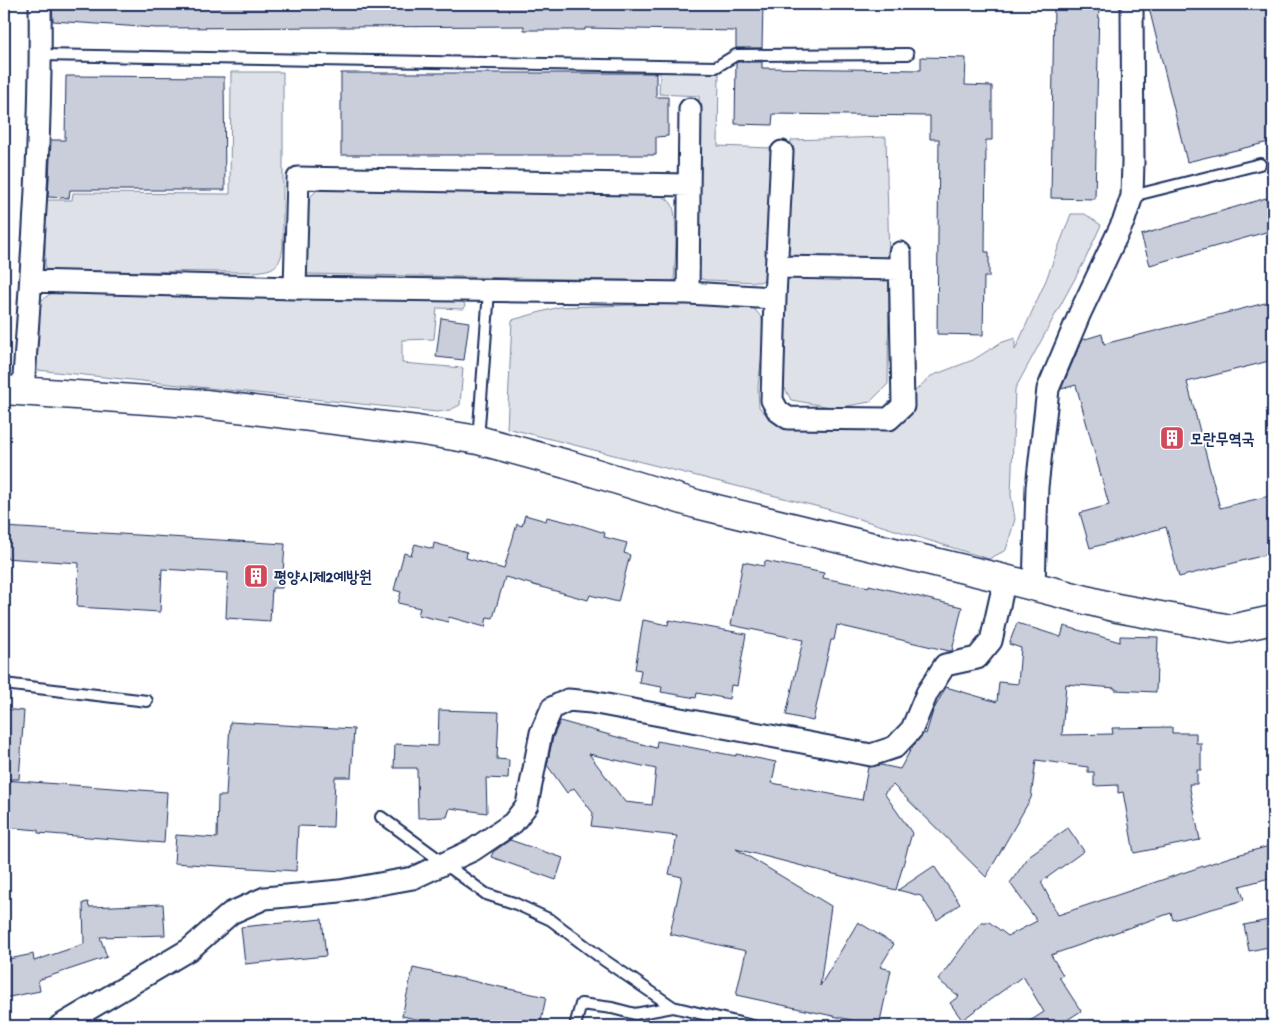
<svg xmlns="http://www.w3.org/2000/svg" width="1277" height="1030" viewBox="0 0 1277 1030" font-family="'Gochi Hand','Poor Story',sans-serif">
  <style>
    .green { fill: #dee1e7; stroke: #7c88a2 }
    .building { fill: #caceda; stroke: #1b2f5e; fill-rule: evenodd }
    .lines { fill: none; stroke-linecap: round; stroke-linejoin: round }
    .lane-casing { stroke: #1b2f5e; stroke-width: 14 }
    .street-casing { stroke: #1b2f5e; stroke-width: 25 }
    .secondary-casing { stroke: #1b2f5e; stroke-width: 31 }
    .lane { stroke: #fff; stroke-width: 10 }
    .street { stroke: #fff; stroke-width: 21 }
    .secondary { stroke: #fff; stroke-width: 28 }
    .labels { text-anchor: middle; stroke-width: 4; stroke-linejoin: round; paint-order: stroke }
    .poi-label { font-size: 16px; font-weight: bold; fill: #1b2f5e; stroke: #fff; text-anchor: start }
  </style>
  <rect width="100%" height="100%" fill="#fff"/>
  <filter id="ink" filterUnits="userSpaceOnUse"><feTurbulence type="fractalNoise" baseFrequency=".02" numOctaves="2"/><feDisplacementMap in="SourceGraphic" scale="10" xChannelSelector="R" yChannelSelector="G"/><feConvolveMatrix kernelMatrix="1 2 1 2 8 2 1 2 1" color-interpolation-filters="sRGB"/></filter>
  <g filter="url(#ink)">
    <!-- green -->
    <path class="green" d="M660,70l59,2 -1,74 54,2 -3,125 -4,7 -6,2 -54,-2 -7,-2 -3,-7 4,-175 -40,-2z
      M231,72h52v175c-3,20 -9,23 -29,25l-209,-1v-71h27l1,-7 157,1z
      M886,137l3,124 -104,-2 1,-45 5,-74z
      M318,189l332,4c7,2 16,3 21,10 8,10 4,63 3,78l-368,-7 1,-68 4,-10z
      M1071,214h14l16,11 -16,35 -70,129 -4,106 4,24 -9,31 -17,9 -162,-50 -320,-81 5,-108 47,-13 186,-5 6,3 11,13 2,20 -6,49 1,20 12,13 19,8 119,-20 6,-17 16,-15 42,-16 27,-17 15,-5v12l31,-70z
      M783,272l106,3 -1,109 -18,18 -34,6 -45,-8 -9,-17z
      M65,291l396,8 4,6 -1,4 -27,-1 -3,31 -32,1v23l61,5 -3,37 -10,5 -13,2 -400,-42 2,-68 11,-8z"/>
    <!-- building -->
    <path class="building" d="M52,4h711l-1,44h-26v-17l-151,-3v2h-61v-4l-368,2 -103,-7z
      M1054,4h45l-4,195 -44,-1z
      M1148,4h125v137l-86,21z
      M921,57l45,1 -1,27 27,1v54h-6l-1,112h4v25h-5l-1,58 -46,-1 2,-195h-9v-23l-157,-2 -1,11 -37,-1 1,-61 2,-1h24v6l159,2z
      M341,73h315v24h12v39l-12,1v18h-315z
      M66,76l158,1 1,113h-155l-1,8 -21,-1 3,-57h14z
      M1266,198l7,23v9l-123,35 -9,-30z
      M1273,301v59l-86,22 33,126 53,-13v58l-94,24 -13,-50 -76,21 -10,-35 29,-8 -33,-120 -15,4 21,-49 20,-6 2,10z
      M441,318l28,4 -5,38 -28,-3z
      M525,515l21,6 1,-4 33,8 25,8 -1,4 23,6 -3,10 6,2 -12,47 -28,-7 -2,5 -83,-23 -12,41 -6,-1 -2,10 -36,-10 -1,5 -30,-7 2,-7 -22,-5 3,-11 -7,-2 10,-37 7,2 4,-11 18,5 1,-6 33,9 -1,6 38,11 13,-45 5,2z
      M4,527l281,17 -3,44h-10l-2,33 -44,-3 2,-45 -66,-4 -2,43 -83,-5 2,-44 -75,-5z
      M765,561l59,12 -1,5 46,9v-2l93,22 -10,44h-3l-112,-26 -3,15h-3l-18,81 -27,-6 17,-75 -72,-15 12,-63 21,4z
      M643,620l25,5 1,-5 77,14 -9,52 -6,-1 -2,14 -32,-6 -1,5 -35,-6 1,-5 -23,-4 2,-13 -6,-1z
      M1017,623l44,14 3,-11 56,16v-6l38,1 -2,55 -41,-2v-2l-49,-4 -4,51 51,-1 -1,-6 60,-1v6h24v10h5v27h-4v14h-8l11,56 -66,13 -11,-61 -5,1v-8l-24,1v-14h-6v-5l-52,-7 -5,38 -45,79 -93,-92 -9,8 28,40 -16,57 -160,-41 95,57 -11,80 38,-64 36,22 -14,23 11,3 -12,56 -143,-31 10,-44 -76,-17 12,-57 -13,-3 8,-38 -86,-10 2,-13 -19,-25 -7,5 -20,-28 6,-28 7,-16 96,27 1,-7 79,15v-2l40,8 -4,21 90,17 6,-33 13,-2 19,4 11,-20 13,-16 2,1 7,-23 13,-24 51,15 2,-20 19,2 3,-36 -12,-4zM589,754l67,15 -4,36 -27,-3z
      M4,709l20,2 -5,68h-15z
      M439,710l60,2 -2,47 12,1 -1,19 -22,-1 1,35 -37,-5 -3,9 -29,1 -1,-50h-23l1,-24 43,2z
      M230,722l124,7 -3,48h-16l-2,50 -35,-1 -2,45 -122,-8 2,-28 41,3 1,-42h8z
      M4,780l163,12 -3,51 -126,-10v-3l-34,-3z
      M1068,828l16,23 -43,31 17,33 172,-58 43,-12v32l-33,9 4,14 -71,20 -2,-7 -120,42 12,20 -4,2 22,34 -23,15h-36l22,-14 -21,-36 -61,44 -12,-17 9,-7 -21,-16 43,-58h8l19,14 29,-15 -27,-38 20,-28z
      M510,840l53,18 -7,22 -65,-23 2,-5z
      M934,866l26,38 -23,16 -16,-24 -23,-6z
      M88,902l1,5 74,-3 2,31 -65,2 7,20 -69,23 2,11 -36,7v-38l29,-6 1,7 50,-17 -1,-41z
      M322,919l4,37 -81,8 -4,-37z
      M1273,919v27l-24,5 -5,-26z
      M413,968l133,29 -6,29h-94l-44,-10z"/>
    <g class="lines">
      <defs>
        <path id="lane" d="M41,55l675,12 20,-12 172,-1
          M1132,196l128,-32
          M478,440l11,-149
          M4,684l143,17
          M381,817l105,77 28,9 37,17 53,40 69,47 80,19
          M575,1026l6,-22 31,4 23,6 38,-7"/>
        <path id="street" d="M777,267l123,2
          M31,281l264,7 393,5 87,5 -3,102 6,11 10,7 101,1 14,-13 -3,-153
          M295,288l3,-110 391,7
          M688,293l2,-184
          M775,298l7,-146
          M23,391c9,-129 19,-258 17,-387
          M1034,587l3,-100 11,-98 32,-76 44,-93 8,-24 1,-34 -1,-158
          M60,1026l130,-77 41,-36 34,-15 75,-7 73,-13 60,-28 40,-27 14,-18 14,-72 11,-25 16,-8 23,2 280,53 24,-8 17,-18 15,-36 18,-28 32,-7 14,-17 14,-62"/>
        <path id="secondary" d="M4,390l201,14 212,26 61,10 88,24 130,40 309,75 112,29 114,21 42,-9"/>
      </defs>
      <!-- lane casing -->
      <use href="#lane" class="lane-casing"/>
      <!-- street casing -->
      <use href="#street" class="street-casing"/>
      <!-- secondary casing -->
      <use href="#secondary" class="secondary-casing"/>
      <!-- lane -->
      <use href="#lane" class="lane"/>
      <!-- street -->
      <use href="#street" class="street"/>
      <!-- secondary -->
      <use href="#secondary" class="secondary"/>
    </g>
  </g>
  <!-- icons -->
  <defs>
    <symbol id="building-square" viewBox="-11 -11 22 22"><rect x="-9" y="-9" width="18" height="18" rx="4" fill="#d1495b" stroke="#fff"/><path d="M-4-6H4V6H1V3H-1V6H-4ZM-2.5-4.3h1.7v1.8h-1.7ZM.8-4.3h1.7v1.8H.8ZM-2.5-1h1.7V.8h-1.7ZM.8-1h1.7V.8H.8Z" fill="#fff"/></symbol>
  </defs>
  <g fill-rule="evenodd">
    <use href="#building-square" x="1158" y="424" width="28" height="28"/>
    <use href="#building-square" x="242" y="562" width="28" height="28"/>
  </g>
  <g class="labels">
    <!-- poi labels -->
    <g class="poi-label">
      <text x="1190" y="444">모란무역국</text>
      <text x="274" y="582">평양시제2예방원</text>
    </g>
  </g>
  <!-- margin -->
  <rect width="1277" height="1030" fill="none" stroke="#fff" stroke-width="20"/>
  <rect x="10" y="10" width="1257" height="1010" fill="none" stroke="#1b2f5e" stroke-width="2" filter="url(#ink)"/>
</svg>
